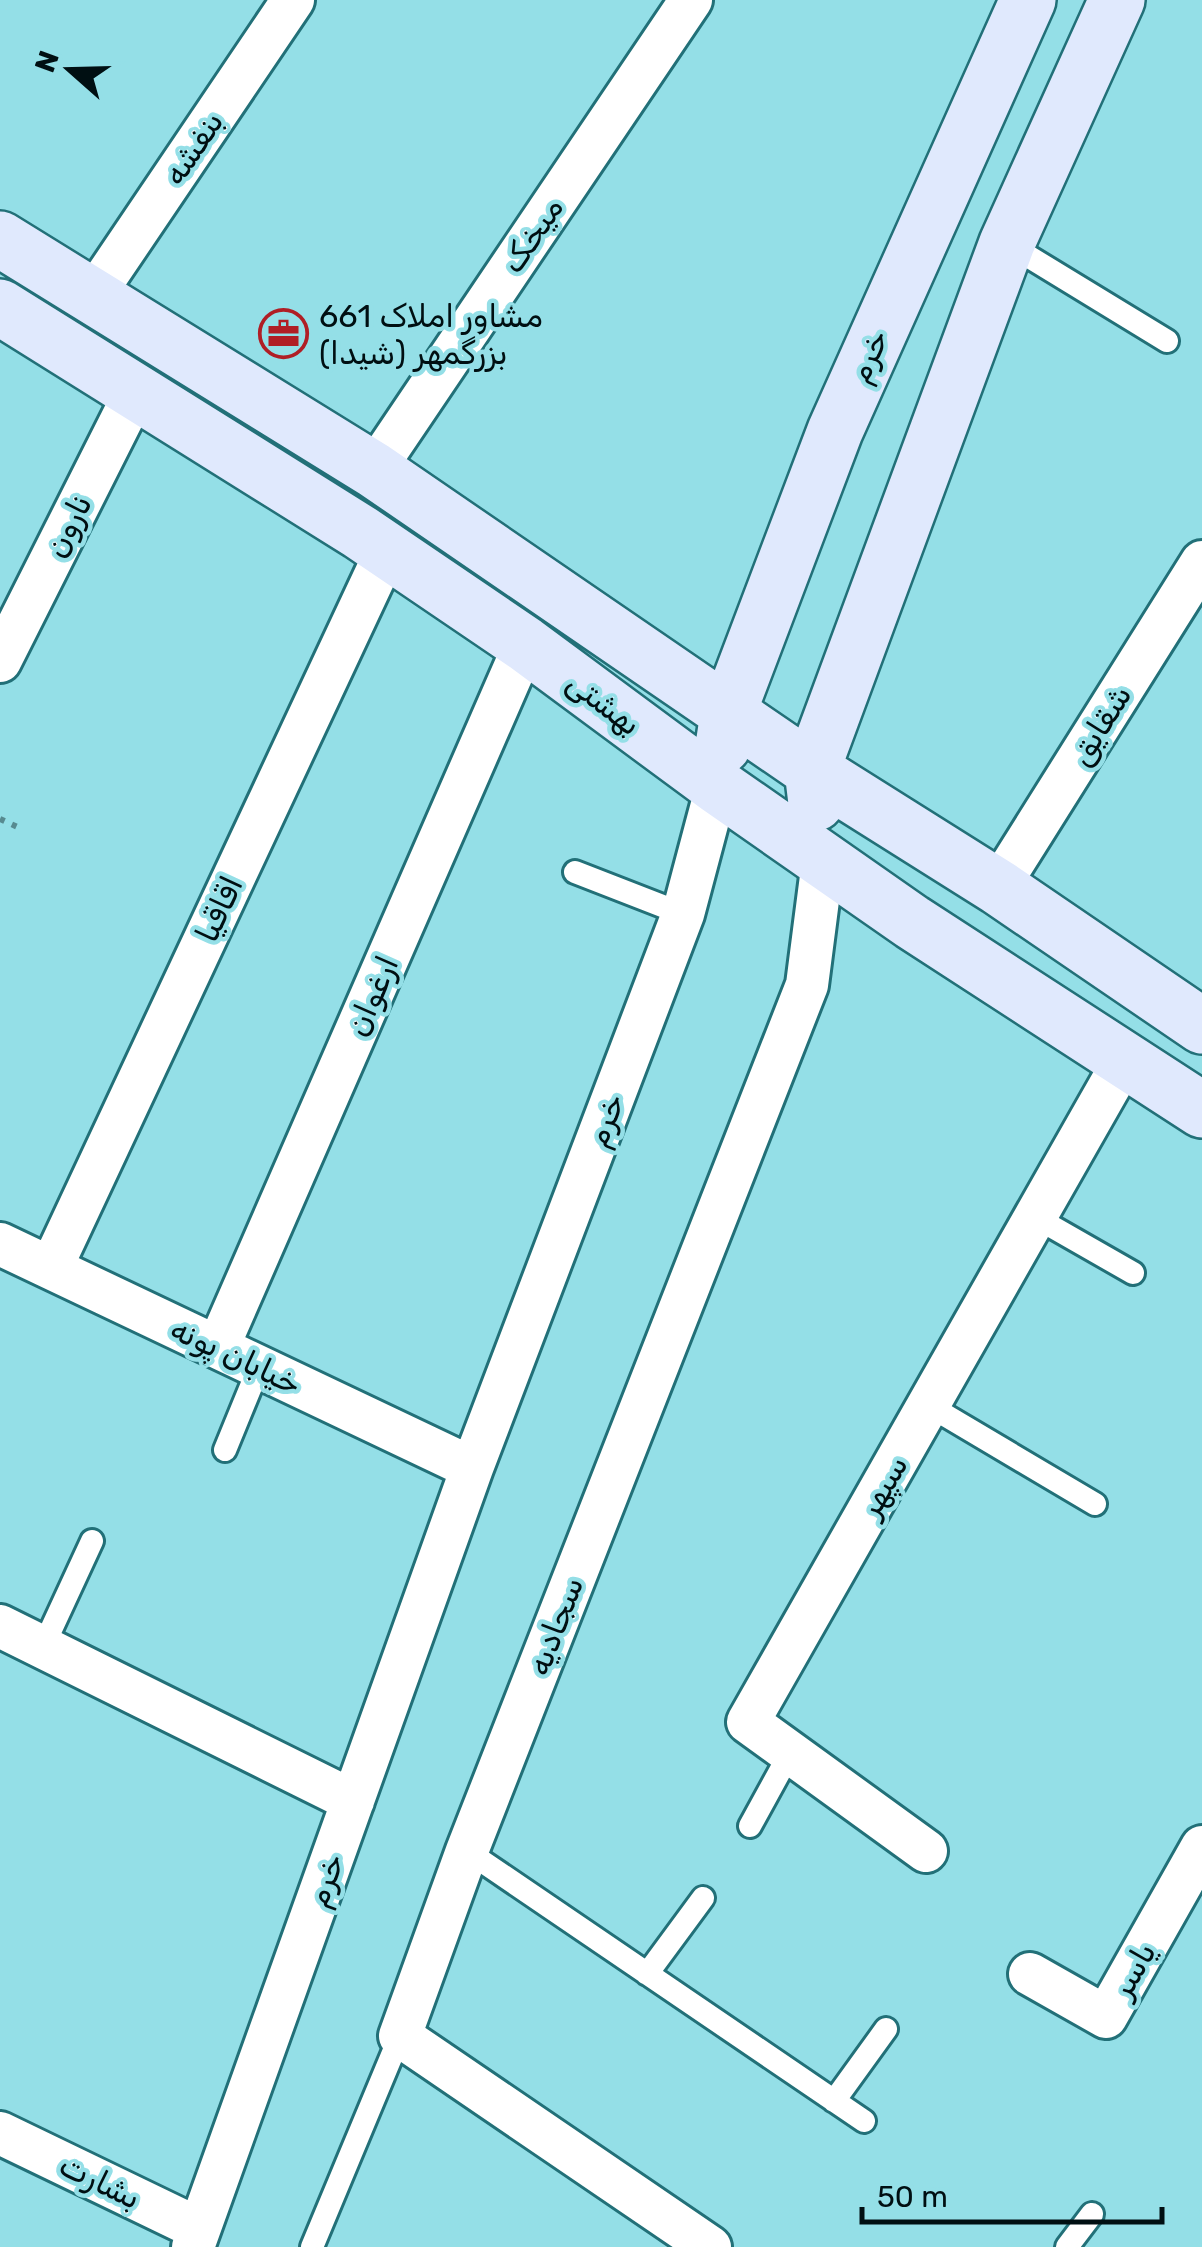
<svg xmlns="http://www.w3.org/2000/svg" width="1202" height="2247" viewBox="0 0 1202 2247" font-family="Rubik,Vazirmatn,sans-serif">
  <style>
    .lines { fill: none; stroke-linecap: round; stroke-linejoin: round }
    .lane-casing { stroke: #227078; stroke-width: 28 }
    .street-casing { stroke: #227078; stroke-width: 48 }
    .secondary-casing { stroke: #227078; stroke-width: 60 }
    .path { stroke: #578a90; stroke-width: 6; stroke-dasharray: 5 8; stroke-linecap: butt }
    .lane { stroke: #fff; stroke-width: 22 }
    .street { stroke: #fff; stroke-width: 42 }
    .secondary { stroke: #e0e9fd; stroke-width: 55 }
    .labels { text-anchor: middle; stroke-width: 9; stroke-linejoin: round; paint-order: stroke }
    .street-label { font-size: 32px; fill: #000f12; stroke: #94dfe7 }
    .poi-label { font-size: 32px; fill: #000f12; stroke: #94dfe7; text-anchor: start }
  </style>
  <rect width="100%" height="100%" fill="#94dfe7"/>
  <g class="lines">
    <defs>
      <path id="lane" d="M1008,244l159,97
        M575,872l108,42
        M1035,1217l98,56
        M928,1405l167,99
        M225,1450l34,-83
        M43,1647l49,-106
        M750,1826l40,-73
        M467,1851l397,270
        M647,1974l56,-76
        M834,2101l52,-72
        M312,2247l88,-211
        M1067,2247l25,-33"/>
      <path id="street" d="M93,296l200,-296
        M374,470l317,-470
        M0,661l136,-270
        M998,887l204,-325
        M0,1244l472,224
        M51,1268l336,-718
        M218,1347l307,-703
        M0,1626l353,175
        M926,1851l-178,-129 377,-663
        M1030,1974l76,43 96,-170
        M0,2133l199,96
        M193,2247l279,-779 211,-554 34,-128
        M710,2247l-310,-211 67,-185 340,-866 16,-124"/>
      <path id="secondary" d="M0,239l374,231 438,300 186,117 204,139
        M0,307l360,225 165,112 192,142 195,136 290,188
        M723,746l5,-33 107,-282 193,-431
        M816,803l-4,-33 195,-527 110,-243"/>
    </defs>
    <!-- lane casing -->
    <use href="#lane" class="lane-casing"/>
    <!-- street casing -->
    <use href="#street" class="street-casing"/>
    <!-- secondary casing -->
    <use href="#secondary" class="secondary-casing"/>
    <!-- path -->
    <path class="path" d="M0,819l22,10"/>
    <!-- lane -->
    <use href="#lane" class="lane"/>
    <!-- street -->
    <use href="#street" class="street"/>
    <!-- secondary -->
    <use href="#secondary" class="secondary"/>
  </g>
  <!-- icons -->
  <defs>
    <symbol id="office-ring" viewBox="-11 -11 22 22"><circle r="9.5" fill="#94dfe7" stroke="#b01e25" stroke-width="1.5"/><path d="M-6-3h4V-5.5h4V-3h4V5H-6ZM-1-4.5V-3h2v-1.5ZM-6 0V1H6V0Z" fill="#b01e25"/></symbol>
  </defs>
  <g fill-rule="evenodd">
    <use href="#office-ring" x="256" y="306" width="55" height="55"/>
  </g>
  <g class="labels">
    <!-- street labels -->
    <g class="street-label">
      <text transform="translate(193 148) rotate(-56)" y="11">بنفشه</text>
      <text transform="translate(532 235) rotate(-56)" y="11">میخک</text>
      <text transform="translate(868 356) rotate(-66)" y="11">خرم</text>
      <text transform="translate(68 526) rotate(-63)" y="11">نارون</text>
      <text transform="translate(604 703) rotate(37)" y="11">بهشتی</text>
      <text transform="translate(1100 725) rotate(-58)" y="11">شقایق</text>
      <text transform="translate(219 909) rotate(-65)" y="11">اقاقیا</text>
      <text transform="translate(372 996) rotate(-66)" y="11">ارغوان</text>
      <text transform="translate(605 1120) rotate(-69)" y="11">خرم</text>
      <text transform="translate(236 1356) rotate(25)" y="11">خیابان پونه</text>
      <text transform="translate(883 1486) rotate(-60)" y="11">سپهر</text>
      <text transform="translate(555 1626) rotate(-69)" y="11">سجادیه</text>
      <text transform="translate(325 1880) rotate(-70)" y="11">خرم</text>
      <text transform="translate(1133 1970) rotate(-60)" y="11">یاسر</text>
      <text transform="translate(100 2181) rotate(26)" y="11">بشارت</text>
    </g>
    <!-- poi labels -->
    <g class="poi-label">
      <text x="319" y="327">مشاور املاک 661<tspan x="319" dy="37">بزرگمهر (شیدا)</tspan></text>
    </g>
  </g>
  <!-- north arrow -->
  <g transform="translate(70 70) rotate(290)" stroke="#94dfe7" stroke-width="8" paint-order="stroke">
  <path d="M0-8L18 38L0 25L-18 38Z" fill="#000f12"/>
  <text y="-15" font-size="28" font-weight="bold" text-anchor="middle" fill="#000f12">N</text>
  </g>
  <!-- scale -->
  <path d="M862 2207v15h300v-15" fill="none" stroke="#000f12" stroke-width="5"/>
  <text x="877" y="2207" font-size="30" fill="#000f12" stroke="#94dfe7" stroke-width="8" paint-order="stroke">50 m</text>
</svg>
